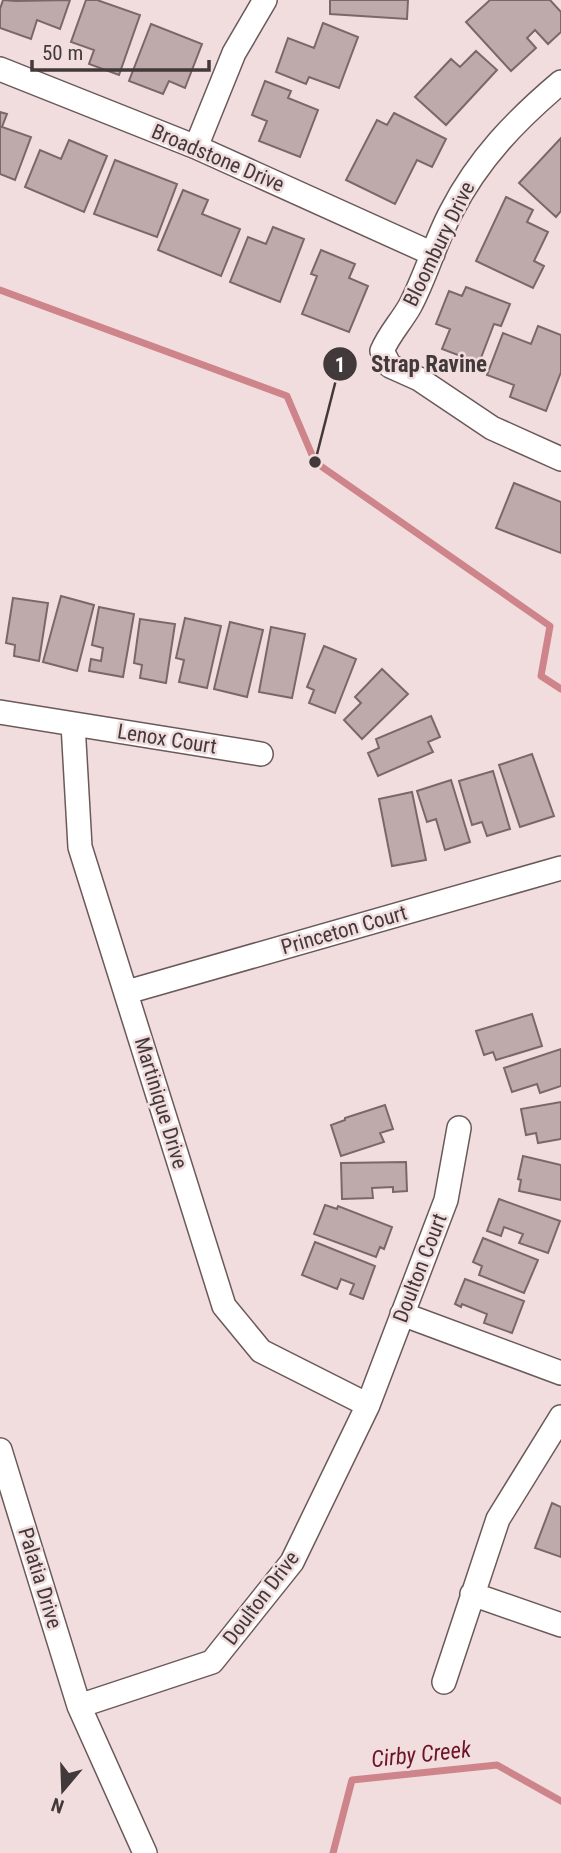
<svg xmlns="http://www.w3.org/2000/svg" width="561" height="1853" viewBox="0 0 561 1853" font-family="'Roboto Condensed',sans-serif">
  <style>
    .lines { fill: none; stroke-linecap: round; stroke-linejoin: round }
    .stream { stroke: #ce848b; stroke-width: 7 }
    .building { fill: #bfaaab; stroke: #7a6869; stroke-width: 2 }
    .minor-casing { stroke: #6b595a; stroke-width: 26 }
    .minor { stroke: #fff; stroke-width: 23 }
    .labels { text-anchor: middle; stroke-width: 5; stroke-linejoin: round; paint-order: stroke }
    .street-label { font-size: 21px; fill: #42393a; stroke: #f2ddde }
    .water-label { font-size: 23px; font-style: italic; fill: #6c1427; stroke: #f2ddde }
    .leader { fill: none; stroke: #42393a; stroke-width: 2.5 }
    .callout-dot { fill: #42393a; stroke: #f2ddde; stroke-width: 2.5 }
    .mark-label { font-size: 21px; text-anchor: middle; font-weight: bold; fill: #fff }
    .callout-label { font-size: 23px; text-anchor: middle; font-weight: bold; fill: #42393a; stroke: #f2ddde; stroke-width: 5; stroke-linejoin: round; paint-order: stroke }
  </style>
  <rect width="100%" height="100%" fill="#f2ddde"/>
  <g class="lines">
    <!-- stream -->
    <path class="stream" d="M0,290l287,106 28,66 235,164 -9,50 20,13
      M333,1853l19,-73 145,-15 64,36"/>
  </g>
  <!-- building -->
  <path class="building" d="M3,0l13,1 54,-1 -10,29 -23,-9 -6,19 -31,-11v-19z
    M86,0h11l43,15 -21,60 -30,-11 5,-14 -23,-8z
    M330,0h78l-1,19 -77,-5z
    M490,0h60l11,12v20l-13,12 -13,-14 -8,8 9,10 -25,23 -45,-49z
    M323,23l35,14 -19,51 -30,-11 -3,7 -30,-12 12,-34 26,10z
    M151,24l51,20 -17,44 -16,-7 -6,13 -34,-13z
    M476,51l21,19 -51,55 -31,-28 36,-38 9,8z
    M265,81l26,10 -3,7 30,12 -18,47 -41,-16 8,-20 -15,-6z
    M0,112l7,2 -5,13 29,10 -16,43 -15,-6z
    M394,113l52,26 -14,28 -15,-7 -22,44 -49,-24 31,-60 10,5z
    M561,138v73l-5,6 -37,-34z
    M69,140l38,16 -23,56 -59,-25 15,-37 21,9z
    M115,160l62,24 -20,53 -63,-23z
    M183,190l25,10 -6,14 38,15 -19,47 -63,-26z
    M506,197l27,13 -6,12 21,10 -14,29 10,5 -11,22 -57,-27z
    M273,227l31,12 -24,63 -50,-20 18,-45 18,7z
    M321,250l34,14 -6,14 19,8 -19,46 -47,-18 15,-38 -6,-2z
    M466,287l44,17 -9,22 -7,-2 -15,39 -37,-14 8,-20 -14,-5 13,-33 13,5z
    M538,326l23,9v37l-15,39 -36,-14 4,-12 -27,-10 16,-42 28,11z
    M514,483l47,19v51l-65,-25z
    M61,596l33,9 -17,66 -34,-9z
    M13,598l35,5 -9,58 -25,-5 1,-11 -9,-2z
    M99,607l35,7 -11,63 -34,-6 2,-12 10,2 2,-13 -11,-3z
    M185,618l36,8 -14,62 -28,-6 5,-22 -8,-2z
    M140,619l35,5 -9,59 -26,-5 2,-13 -8,-2z
    M230,622l33,8 -16,67 -33,-8z
    M271,627l34,7 -13,64 -33,-6z
    M324,646l32,13 -21,54 -26,-10 5,-13 -7,-3z
    M382,669l26,25 -46,45 -18,-19 17,-17 -6,-6z
    M431,716l9,21 -12,5 5,10 -55,24 -10,-23 11,-5 -3,-9z
    M532,754l22,62 -34,11 -21,-62z
    M493,771l17,58 -23,7 -5,-14 -10,3 -13,-44z
    M451,780l19,62 -25,8 -9,-31 -9,3 -10,-31z
    M412,792l14,68 -34,6 -13,-67z
    M532,1014l10,32 -46,14 -3,-8 -9,3 -8,-24z
    M561,1049v37l-21,7 -3,-9 -25,8 -8,-24z
    M561,1102v37l-23,4 -2,-10 -10,2 -5,-26z
    M385,1105l8,24 -13,4 4,9 -43,14 -10,-31 14,-5v-2z
    M523,1156l38,9v35l-42,-9 2,-11 -3,-1z
    M406,1162l1,29 -14,1v-5l-21,1 1,10 -31,1 -1,-36z
    M499,1199l61,22 -12,32 -29,-10 4,-9 -19,-7 -3,9 -14,-5z
    M325,1205l12,4 1,-3 54,21 -8,22 -4,-2 -4,10 -62,-23z
    M483,1238l55,22 -14,33 -45,-18 3,-9 -9,-4z
    M315,1242l60,24 -12,33 -13,-5 4,-10 -13,-5 -4,10 -35,-14z
    M465,1279l59,22 -12,32 -28,-10 3,-9 -25,-10 -1,3 -6,-3z
    M552,1503l9,4v50l-26,-9z"/>
  <g class="lines">
    <defs>
      <path id="minor" d="M0,69l196,78 237,107
        M561,82c-45,38 -83,77 -110,130 -16,30 -25,64 -41,94 -9,16 -21,28 -28,45l8,15 29,13 73,49 69,31
        M196,147l38,-94 31,-53
        M0,712l261,42
        M73,724l7,123 144,459 37,45 107,54
        M127,992l434,-124
        M402,1314l159,59
        M0,1450l79,256 66,147
        M472,1594l89,31
        M444,1682l54,-163 63,-102
        M79,1706l133,-44 80,-100 76,-157 78,-205 13,-72"/>
    </defs>
    <!-- minor casing -->
    <use href="#minor" class="minor-casing"/>
    <!-- minor -->
    <use href="#minor" class="minor"/>
  </g>
  <g class="labels">
    <!-- street labels -->
    <g class="street-label">
      <text transform="translate(218 158) rotate(23)" y="7">Broadstone Drive</text>
      <text transform="translate(439 244) rotate(-64)" y="7">Bloombury Drive</text>
      <text transform="translate(167 739) rotate(9)" y="7">Lenox Court</text>
      <text transform="translate(344 930) rotate(-16)" y="7">Princeton Court</text>
      <text transform="translate(161 1103) rotate(73)" y="7">Martinique Drive</text>
      <text transform="translate(420 1268) rotate(-69)" y="7">Doulton Court</text>
      <text transform="translate(40 1578) rotate(73)" y="7">Palatia Drive</text>
      <text transform="translate(261 1598) rotate(-53)" y="7">Doulton Drive</text>
    </g>
    <!-- water labels -->
    <g class="water-label">
      <text transform="translate(421 1754) rotate(-6)" y="8">Cirby Creek</text>
    </g>
  </g>
  <!-- callouts -->
  <path class="leader" d="M315 462L340 364"/>
  <g class="callout-dot">
    <circle cx="315" cy="462" r="7"/>
    <circle cx="340" cy="364" r="18"/>
  </g>
  <g class="mark-label">
    <text x="340" y="372">1</text>
  </g>
  <g class="callout-label">
    <text x="429" y="372">Strap Ravine</text>
  </g>
  <!-- north arrow -->
  <g transform="translate(63 1790) rotate(199)" stroke="#f2ddde" stroke-width="5" paint-order="stroke">
  <path d="M0-5L12 26L0 18L-12 26Z" fill="#42393a"/>
  <text y="-10" font-size="19" font-weight="bold" text-anchor="middle" fill="#42393a">N</text>
  </g>
  <!-- scale -->
  <path d="M32 60v10h177v-10" fill="none" stroke="#42393a" stroke-width="3.5"/>
  <text x="42" y="60" font-size="21" fill="#42393a" stroke="#f2ddde" stroke-width="5" paint-order="stroke">50 m</text>
</svg>
